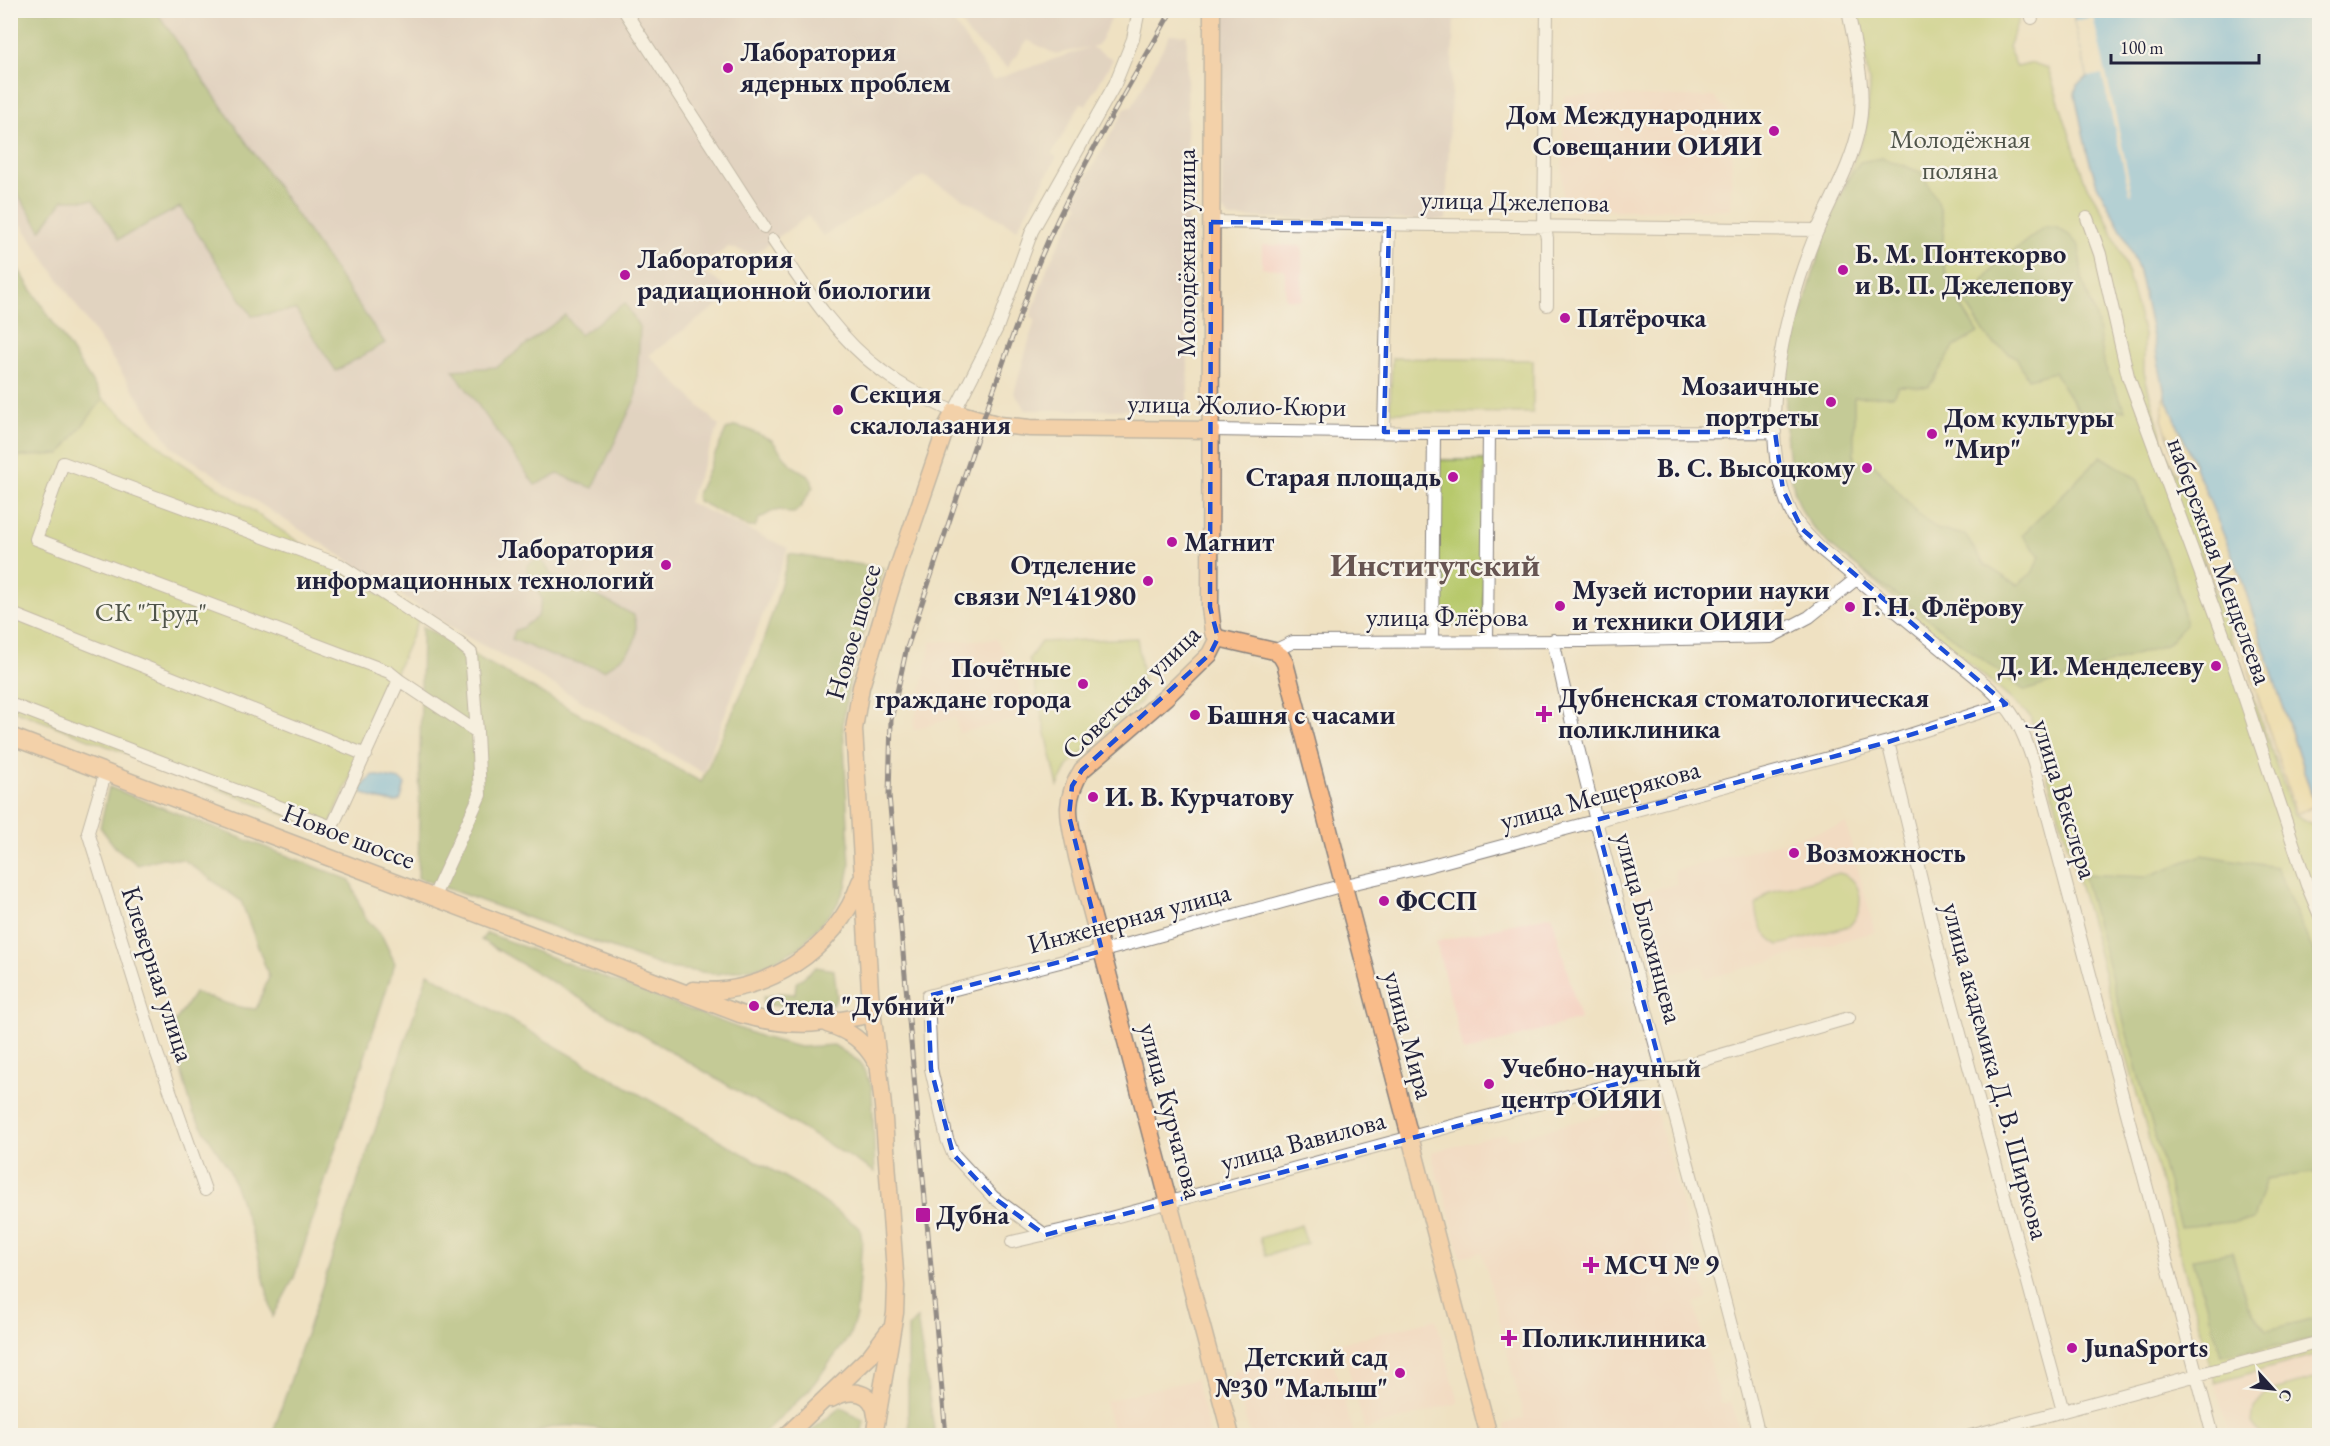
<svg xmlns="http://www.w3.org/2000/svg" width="2330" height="1446" viewBox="0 0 2330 1446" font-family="'EB Garamond',serif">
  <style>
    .built { fill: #f5d3c2 }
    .industrial { fill: #d1c0bd }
    .green { fill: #b7c96c; stroke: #6c7654; stroke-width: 1.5 }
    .forest { fill: #91ad60; stroke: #5a684e; stroke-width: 1.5 }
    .sand { fill: #eeda9e; stroke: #887e6c; stroke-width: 1.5 }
    .water { fill: #6ebae7; stroke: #486e91; stroke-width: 1.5 }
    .pier { fill: #efe1c2 }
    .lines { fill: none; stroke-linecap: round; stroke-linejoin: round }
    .minor-casing { stroke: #88827e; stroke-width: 14 }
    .major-casing { stroke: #88827e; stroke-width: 19 }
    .minor { stroke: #fff; stroke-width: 12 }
    .major { stroke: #f9bc8a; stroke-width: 16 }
    .rail-casing { stroke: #22223b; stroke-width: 5 }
    .rail { stroke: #f7f3e8; stroke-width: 3; stroke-dasharray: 9; stroke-linecap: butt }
    .marked { fill: none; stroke: #1d4ed8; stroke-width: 4.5; stroke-dasharray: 12 8; stroke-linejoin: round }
    .poi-dot { fill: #b5179e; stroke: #f7f3e8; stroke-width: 2 }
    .labels { text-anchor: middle; stroke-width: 5; stroke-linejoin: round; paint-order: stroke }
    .poi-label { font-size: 27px; font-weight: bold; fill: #22223b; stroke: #f7f3e8; text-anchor: start }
    .park-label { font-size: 27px; fill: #4f544a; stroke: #f7f3e8 }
    .street-label { font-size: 27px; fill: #22223b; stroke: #f7f3e8 }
    .district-label { font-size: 33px; font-weight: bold; fill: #675552; stroke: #f7f3e8 }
  </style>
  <rect width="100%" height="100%" fill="#f7f3e8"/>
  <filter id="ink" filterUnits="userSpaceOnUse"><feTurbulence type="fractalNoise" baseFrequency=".0167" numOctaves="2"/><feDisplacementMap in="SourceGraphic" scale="12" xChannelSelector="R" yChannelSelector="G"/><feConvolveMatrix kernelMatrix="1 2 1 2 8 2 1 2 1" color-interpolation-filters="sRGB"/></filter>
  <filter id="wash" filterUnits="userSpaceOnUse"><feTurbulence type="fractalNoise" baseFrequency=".008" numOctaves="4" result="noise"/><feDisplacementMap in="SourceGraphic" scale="24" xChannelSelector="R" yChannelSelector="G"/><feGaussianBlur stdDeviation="1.35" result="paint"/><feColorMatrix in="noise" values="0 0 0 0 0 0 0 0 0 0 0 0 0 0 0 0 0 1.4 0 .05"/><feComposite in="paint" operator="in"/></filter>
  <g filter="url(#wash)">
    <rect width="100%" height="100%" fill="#efe1c2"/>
    <!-- built -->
    <path class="built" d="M1564,95l150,2 18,19 -1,93 -169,2z
      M1262,245l40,1v54l-17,-1v-30l-23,-1z
      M996,639l16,24 16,53 -69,17 -4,-16 -42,13 18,-88z
      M1846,824l29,108 -170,47 -3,-13 -46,12 -22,-83 43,-11 -3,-13z
      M1552,915l28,104 -116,33 -28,-110z
      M1654,1103l53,196 -13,4 27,101 10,-2 9,33h-233l-3,-11 20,-6 -42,-166 -22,5 -19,-76h-3l-7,-29 75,-19 2,7 122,-33 1,2z
      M1436,1319l23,84 -94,26 -24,-86z
      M1329,1347l24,85 -15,4 -88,-1 -17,-63z
      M2319,1354v81h-90l-14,-52z
      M1196,1379l14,56h-96l-9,-34z"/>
    <!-- industrial -->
    <path class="industrial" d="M10,11h936l47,69 97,-33 -35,7 -28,-14 -19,28 -38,-32 -17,-25h162l-17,34 -7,2 22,12 -27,47 -5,-3 -29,51 5,3 -40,72 -94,-53 -100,60 -15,-20 -55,39 -24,-8 -31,21 37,25 -86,62 70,71 -31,76 100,46 -85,225 -169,-100 -74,-40 -288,-186 -161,-238z
      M1221,11h270v4l-37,5 -8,200 -216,-2 -8,-9z
      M1170,34l17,1 1,375h-162l-12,-17 21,-73 -4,-4 17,-51 31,-59 -5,-6 52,-93h6z"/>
    <!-- green -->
    <path class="green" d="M1857,11h165l-14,36 9,20 16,-4 15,5 38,117 18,28 21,50 19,72v37l4,16 18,65 10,21 19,51 10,41 89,248 20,11 5,17v512l-104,29 -123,-455 -62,-212 -216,-187 -11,-16 -9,-23 -5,-31 -3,-63 2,-31 32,-115 45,-118 5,-44z
      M1392,358l141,2v53l-143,-1z
      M103,399l70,58 164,111 82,51 -92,212 -316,-122 -1,-252 50,-3z
      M1438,460h47l-1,165h-47z
      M1137,638l8,51 -4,13 -72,63 -11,21 -29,-127 12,-17z
      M1839,873c25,5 27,37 10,53l-70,19c-17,-10 -21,-21 -23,-40l13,-13z
      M1301,1225l6,18 -41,13 -6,-18z
      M2319,1377v55l-15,3h-43l-9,-12 2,-16 13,-15z"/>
    <!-- forest -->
    <path class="forest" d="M10,11h146l229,332 -49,28 -40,-61 -44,6 -72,-109 -61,32 -26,-39h-30l-22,30 -30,-46z
      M1882,158l39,14 17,30 6,22 -2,32 8,32 28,45 -24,14 -25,40 -31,-1 -5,10 -39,1v64l21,4 46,52 16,12 28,6 20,30 32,20 15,-12 8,-17 -18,-21 79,-79 35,22 40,104 10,42 -18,20 -143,47c-43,-32 -86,-64 -128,-95 -28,-21 -80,-54 -95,-85 -17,-36 -19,-104 -14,-144 2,-20 10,-41 16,-61 13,-45 28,-107 56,-144z
      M2044,227h12l13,8 10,11 3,32 15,43 8,46 20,43 -45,3 -26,-41 -26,7 -12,-22 -26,-16 -24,-37 32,-41z
      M11,258l92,141 -43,55 -49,3z
      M625,303l15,25 -4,69 -43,91 -35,-14 -23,11 -82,-115 44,-3 68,-52 15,20z
      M735,426l12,3 25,11 19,25 17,10 4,6 1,6 -13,21 -6,5h-5l-9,-3 -9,2 -12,7 -4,8h-7l-50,-26 -2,-5 30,-66z
      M789,554l95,14 -33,106 -8,48 7,144 -4,21 -11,21 -36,40 -35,18 -46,8 -51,-6 -249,-90 4,-252 279,156 56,-123 18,-54z
      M537,559l8,5 7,12 23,9 59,30c9,31 -8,40 -30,55l-55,-15 -37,-16 3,-9 7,-2 16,-12 4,-17 -14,-24 -1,-9z
      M109,787l241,93 14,36 18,20 13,27 -101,315 -21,39 -18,-75 -26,-73 -36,-56 -17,-61 -3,-27 21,-32c24,6 37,15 62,16l13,-32 -28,-76 -57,-41 -22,-2 -24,7 -23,-18 -15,-20z
      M2202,855l74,12 43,98v207l-53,7 -13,41 -73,7 -97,-353 62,3z
      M487,933l275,104 38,10 34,-2 26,17 12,25 3,85 -394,-232z
      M816,967l18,3 3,27 -4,8 -11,-4 -6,1v9l-53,-7 1,-7 16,-4 15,1 1,-11z
      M428,973l377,216 55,39 2,13 -6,75 -7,21 -40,53 -47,45h-137l-1,-2c-36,-5 -62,-15 -96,3l-256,-1z
      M2232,1252l15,52 20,26 52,-13v22l-98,16 -28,-96z
      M917,1318l18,117h-25l-2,-21v-86z
      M841,1407l23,14 -3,14h-55z"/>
    <!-- sand -->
    <path class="sand" d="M2165,394l75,180 75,232 -19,8 -50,-153v-14l-22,-38 -21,-53 -6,-39 -35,-97z"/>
    <!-- water -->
    <path class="water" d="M2075,10l244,1v806l-79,-243 -75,-180 -26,-123 -14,-34 -28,-52 -10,-33 -12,-58 2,-9 11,-8 -14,-56z
      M373,775l27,5 5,4 -4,15 -4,3c-12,0 -23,-3 -35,-9l-1,-5z"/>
    <!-- pier -->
    <path class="pier" d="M2093,17l26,114 13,63h-2l-28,-120 -14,3 -14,-56z"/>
  </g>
  <g filter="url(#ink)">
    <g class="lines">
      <defs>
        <path id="minor" d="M624,10l140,217
          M1547,10l-3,215 3,13v67
          M1848,10c7,39 19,79 11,117 -8,41 -31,76 -46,114 -30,76 -58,193 -22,271 7,15 20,27 31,38l164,135c28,26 36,42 48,79l179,672
          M2031,10l1,8
          M2087,218l13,36 28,122 98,266 81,243 13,31
          M1211,222l607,8
          M773,240c31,46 64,98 109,131 22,17 47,29 72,41l43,-84 35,-97 83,-147 18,-45 6,-29
          M1211,430l223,3 341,-1
          M1384,432l5,-208
          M10,613l356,142
          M1432,640l2,-207
          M1487,640l2,-208
          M1553,640c59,268 141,529 206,796
          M1274,651l19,-9 293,-1 185,-4 38,-20 47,-38
          M399,680l-10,-8 -353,-133 27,-76 277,102 119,78 12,10 6,79
          M10,704l322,123 67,-147 78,52 3,63 -46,101
          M1888,742l58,240 117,429
          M106,771l-18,61 66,213 51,145
          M1045,1235l-52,-38 -40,-43 -6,-15 -16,-70 -3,-73 186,-48 219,-60 91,-21 464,-125 118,-38
          M1012,1242l65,-15 386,-104 199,-51 187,-54
          M1970,1436l350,-94"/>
        <path id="major" d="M1212,10l-2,597 3,25 5,6
          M1218,638l-8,16 -44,43 -84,73c-21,33 -12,52 -5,87l154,579
          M1218,638l56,13 7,5 4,7 204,773
          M10,736l730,278c52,15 80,11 133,0
          M693,990c70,8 145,-41 167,-108
          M827,1024c23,7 37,17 49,38
          M831,1399c20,-11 43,-9 45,17
          M786,1436l84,-80 18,-24
          M874,1436l21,-123 1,-27 -13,-180 -13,-115 -16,-262 7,-42 31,-102 55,-160 7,-13 46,13 30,3 181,2"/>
      </defs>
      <!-- minor casing -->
      <use href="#minor" class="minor-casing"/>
      <!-- major casing -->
      <use href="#major" class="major-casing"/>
      <!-- minor -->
      <use href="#minor" class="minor"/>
      <!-- major -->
      <use href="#major" class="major"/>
      <defs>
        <path id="rail" d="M946,1436l-57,-641 2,-75 15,-69 77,-231 55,-156c36,-88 87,-170 134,-254"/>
      </defs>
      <!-- rail casing -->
      <use href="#rail" class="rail-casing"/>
      <!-- rail -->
      <use href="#rail" class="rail"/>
    </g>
  </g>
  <!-- marked area -->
  <path d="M0 0H2330V1446H0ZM1211,222l178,2 -5,208h391l8,58 19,39 204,175 -118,38 -292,78 66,252 -617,163 -52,-38 -40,-43 -22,-85 -3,-73 174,-45 -33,-135 3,-30 10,-16 128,-116 8,-16 -8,-31z" fill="#efe1c2" fill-opacity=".55" fill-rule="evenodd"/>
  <path class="marked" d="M1211,222l178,2 -5,208h391l8,58 19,39 204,175 -118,38 -292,78 66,252 -617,163 -52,-38 -40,-43 -22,-85 -3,-73 174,-45 -33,-135 3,-30 10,-16 128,-116 8,-16 -8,-31z"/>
  <!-- markers -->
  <g class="poi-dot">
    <circle cx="728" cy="68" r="6"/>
    <circle cx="1774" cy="131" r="6"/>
    <circle cx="1843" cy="270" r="6"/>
    <circle cx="625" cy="275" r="6"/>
    <circle cx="1565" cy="318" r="6"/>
    <circle cx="1831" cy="402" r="6"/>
    <circle cx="838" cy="410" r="6"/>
    <circle cx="1932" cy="434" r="6"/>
    <circle cx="1867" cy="468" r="6"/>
    <circle cx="1453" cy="477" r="6"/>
    <circle cx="1172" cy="542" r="6"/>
    <circle cx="666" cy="565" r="6"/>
    <circle cx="1148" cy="581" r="6"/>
    <circle cx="1560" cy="606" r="6"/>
    <circle cx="1850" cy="607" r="6"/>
    <circle cx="2216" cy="666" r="6"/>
    <circle cx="1083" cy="684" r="6"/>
    <path d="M1541 705h6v6h6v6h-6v6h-6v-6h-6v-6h6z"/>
    <circle cx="1195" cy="715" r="6"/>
    <circle cx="1093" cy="797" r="6"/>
    <circle cx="1794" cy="853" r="6"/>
    <circle cx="1384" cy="901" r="6"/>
    <circle cx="754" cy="1006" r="6"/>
    <circle cx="1489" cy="1084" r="6"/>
    <rect x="915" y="1207" width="16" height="16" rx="3"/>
    <path d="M1588 1256h6v6h6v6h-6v6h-6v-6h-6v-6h6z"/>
    <path d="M1506 1329h6v6h6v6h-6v6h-6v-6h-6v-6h6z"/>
    <circle cx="2072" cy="1348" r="6"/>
    <circle cx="1400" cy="1373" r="6"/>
  </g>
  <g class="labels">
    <!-- poi labels -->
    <g class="poi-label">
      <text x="740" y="61">Лаборатория<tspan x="740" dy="31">ядерных проблем</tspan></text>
      <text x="1762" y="124" text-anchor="end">Дом Международних<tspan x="1762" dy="31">Совещании ОИЯИ</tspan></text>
      <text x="1855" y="263">Б. М. Понтекорво<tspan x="1855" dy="31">и В. П. Джелепову</tspan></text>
      <text x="637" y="268">Лаборатория<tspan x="637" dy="31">радиационной биологии</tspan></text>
      <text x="1577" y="327">Пятёрочка</text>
      <text x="1819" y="395" text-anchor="end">Мозаичные<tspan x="1819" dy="31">портреты</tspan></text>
      <text x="850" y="403">Секция<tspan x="850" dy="31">скалолазания</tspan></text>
      <text x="1944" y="427">Дом культуры<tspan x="1944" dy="31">"Мир"</tspan></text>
      <text x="1855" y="477" text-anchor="end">В. С. Высоцкому</text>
      <text x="1441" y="486" text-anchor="end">Старая площадь</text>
      <text x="1184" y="551">Магнит</text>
      <text x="654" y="558" text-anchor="end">Лаборатория<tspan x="654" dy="31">информационных технологий</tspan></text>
      <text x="1136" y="574" text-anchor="end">Отделение<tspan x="1136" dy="31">связи №141980</tspan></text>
      <text x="1572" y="599">Музей истории науки<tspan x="1572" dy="31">и техники ОИЯИ</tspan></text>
      <text x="1862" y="616">Г. Н. Флёрову</text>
      <text x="2204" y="675" text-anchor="end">Д. И. Менделееву</text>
      <text x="1071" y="677" text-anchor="end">Почётные<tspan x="1071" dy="31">граждане города</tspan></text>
      <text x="1558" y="707">Дубненская стоматологическая<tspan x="1558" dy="31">поликлиника</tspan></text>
      <text x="1207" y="724">Башня с часами</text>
      <text x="1105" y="806">И. В. Курчатову</text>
      <text x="1806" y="862">Возможность</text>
      <text x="1396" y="910">ФССП</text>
      <text x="766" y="1015">Стела "Дубний"</text>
      <text x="1501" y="1077">Учебно-научный<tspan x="1501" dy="31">центр ОИЯИ</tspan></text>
      <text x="936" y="1224">Дубна</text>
      <text x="1604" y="1274">МСЧ № 9</text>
      <text x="1522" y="1347">Поликлинника</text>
      <text x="2084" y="1357">JunaSports</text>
      <text x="1388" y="1366" text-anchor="end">Детский сад<tspan x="1388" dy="31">№30 "Малыш"</tspan></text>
    </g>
    <!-- park labels -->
    <g class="park-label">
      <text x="1960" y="148">Молодёжная<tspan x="1960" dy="31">поляна</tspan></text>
      <text x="151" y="621">СК "Труд"</text>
    </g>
    <!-- street labels -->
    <g class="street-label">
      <text transform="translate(1515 201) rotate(1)" y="9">улица Джелепова</text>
      <text transform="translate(1186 253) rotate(-90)" y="9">Молодёжная улица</text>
      <text transform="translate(1237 405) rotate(1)" y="9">улица Жолио-Кюри</text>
      <text transform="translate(2220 561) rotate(70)" y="9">набережная Менделеева</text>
      <text x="1447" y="626">улица Флёрова</text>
      <text transform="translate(853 632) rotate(-74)" y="9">Новое шоссе</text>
      <text transform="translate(1131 692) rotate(-44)" y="9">Советская улица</text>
      <text transform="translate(1600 795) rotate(-15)" y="9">улица Мещерякова</text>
      <text transform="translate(2065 799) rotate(73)" y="9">улица Векслера</text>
      <text transform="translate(349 836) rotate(21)" y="9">Новое шоссе</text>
      <text transform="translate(1129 918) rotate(-15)" y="9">Инженерная улица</text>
      <text transform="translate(1649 928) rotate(75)" y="9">улица Блохинцева</text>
      <text transform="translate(158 974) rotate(72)" y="9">Клеверная улица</text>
      <text transform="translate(1409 1035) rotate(75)" y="9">улица Мира</text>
      <text transform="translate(1996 1071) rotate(75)" y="9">улица академика Д. В. Ширкова</text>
      <text transform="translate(1171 1111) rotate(75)" y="9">улица Курчатова</text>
      <text transform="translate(1303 1141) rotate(-15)" y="9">улица Вавилова</text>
    </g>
    <!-- district labels -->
    <g class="district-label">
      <text x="1435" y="576">Институтский</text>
    </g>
  </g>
  <!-- margin -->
  <rect width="2330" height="1446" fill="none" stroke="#f7f3e8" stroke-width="36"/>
  <!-- north arrow -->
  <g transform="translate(2273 1389) rotate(117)" stroke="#f7f3e8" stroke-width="4.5" paint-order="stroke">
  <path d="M0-4.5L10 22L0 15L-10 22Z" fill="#22223b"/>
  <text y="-9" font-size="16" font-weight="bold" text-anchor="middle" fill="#22223b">С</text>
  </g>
  <!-- scale -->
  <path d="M2111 54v9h148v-9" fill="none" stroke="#22223b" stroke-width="3"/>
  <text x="2120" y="54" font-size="18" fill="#22223b" stroke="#f7f3e8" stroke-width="4.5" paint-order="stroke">100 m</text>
</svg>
